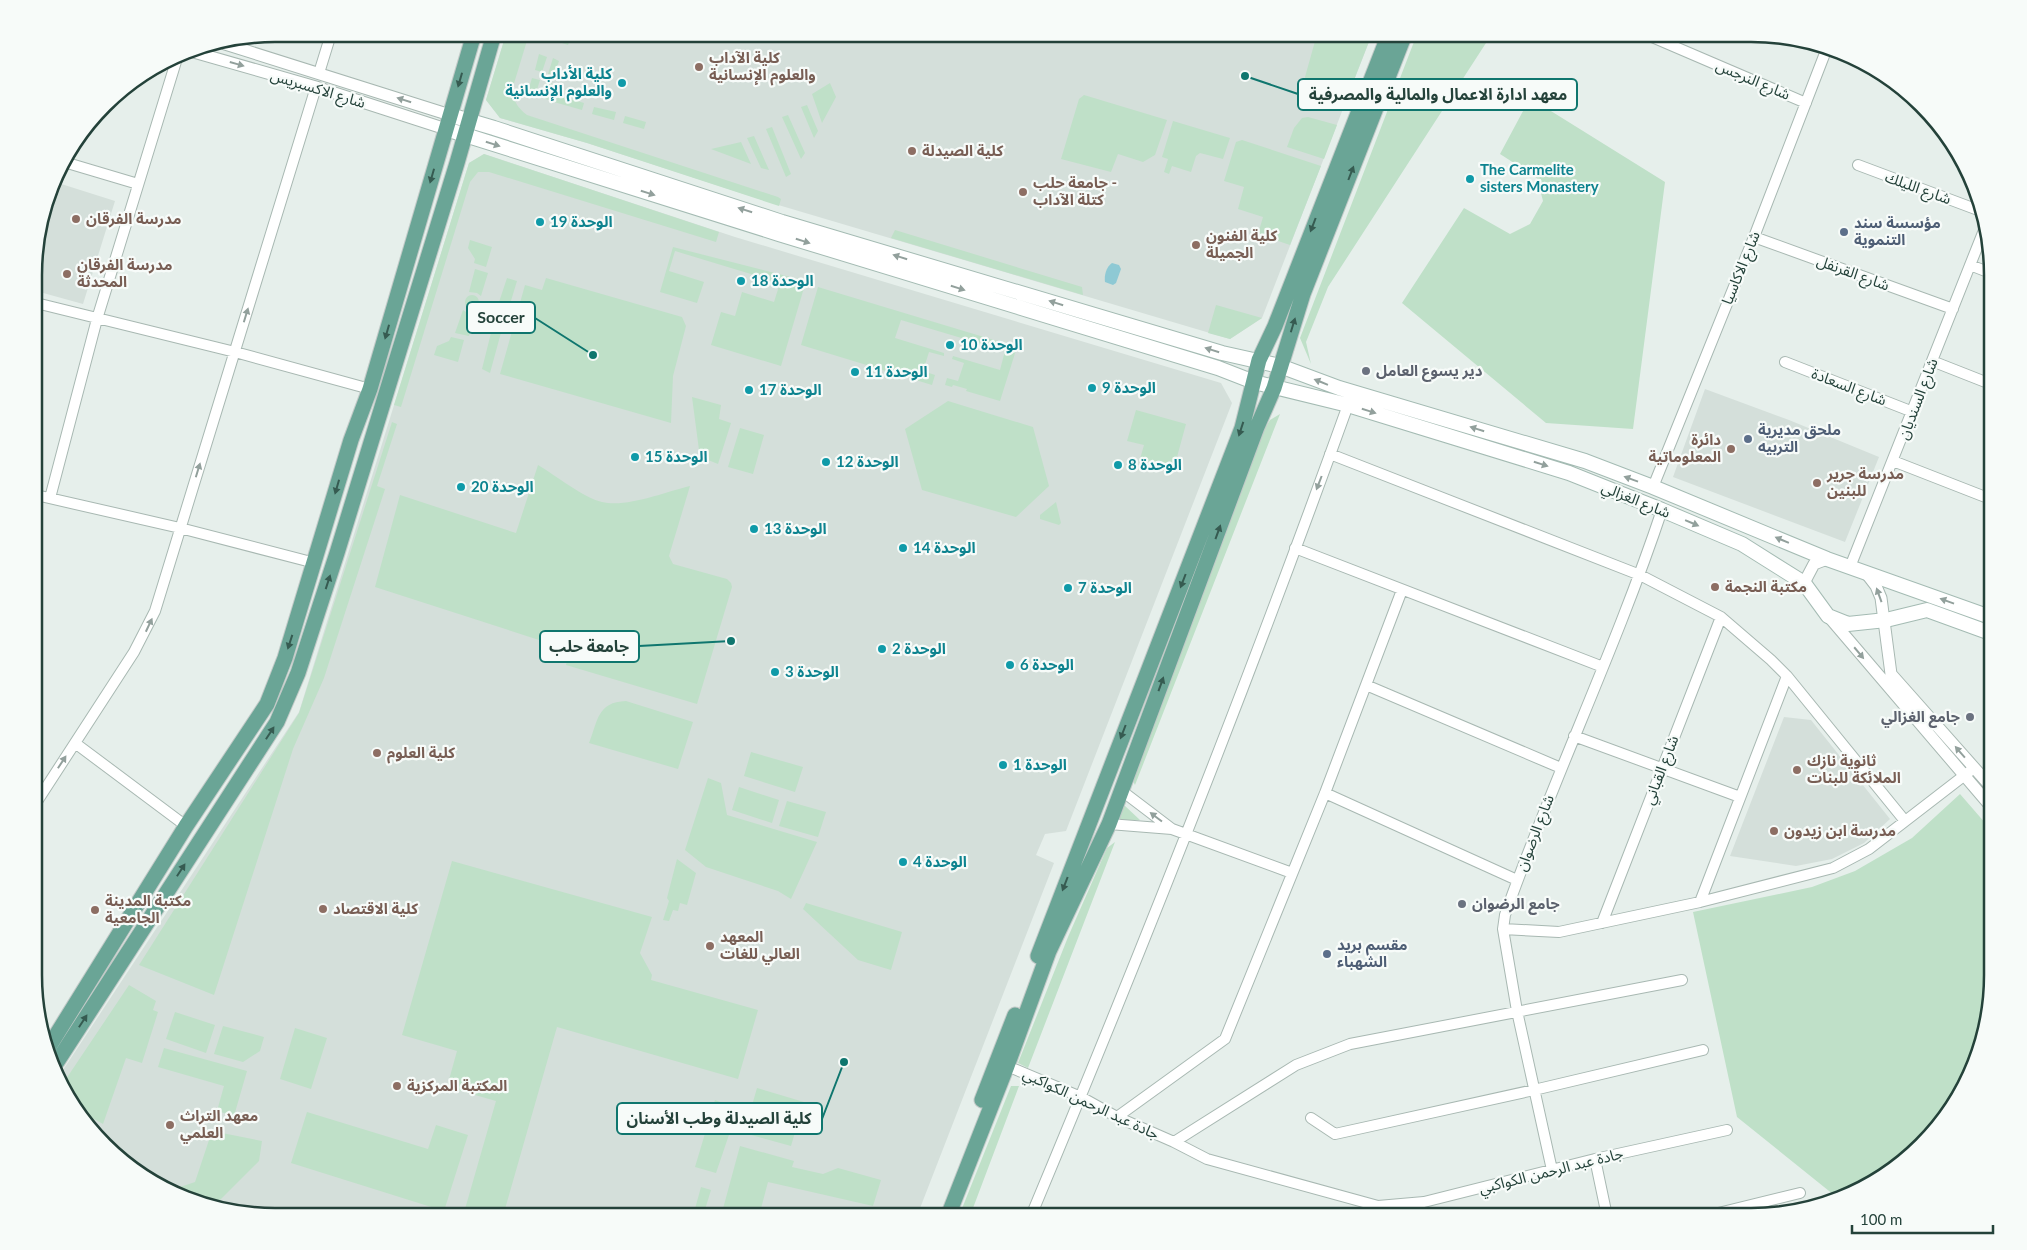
<svg xmlns="http://www.w3.org/2000/svg" width="2027" height="1250" viewBox="0 0 2027 1250" font-family="Lato,'Noto Sans Arabic',sans-serif">
  <style>
    .built { fill: #d4dfda }
    .green { fill: #bfe0c8 }
    .water { fill: #8ec9d4 }
    .lines { fill: none; stroke-linecap: round; stroke-linejoin: round }
    .minor-casing { stroke: #a8b8b2; stroke-width: 12 }
    .tertiary-casing { stroke: #a8b8b2; stroke-width: 13 }
    .secondary-casing { stroke: #a4bbb3; stroke-width: 16 }
    .primary-casing { stroke: #c2cac8; stroke-width: 17 }
    .minor { stroke: #fff; stroke-width: 10 }
    .tertiary { stroke: #fff; stroke-width: 11 }
    .secondary { stroke: #fff; stroke-width: 14 }
    .primary { stroke: #6aa596; stroke-width: 15 }
    .oneway { fill: #92a09c }
    .oneway2 { fill: #365b51 }
    .education-dot { fill: #8d6e63; stroke: #f7fbf9; stroke-width: 2 }
    .culture-dot { fill: #0f9aa8; stroke: #f7fbf9; stroke-width: 2 }
    .service-dot { fill: #5c6f8a; stroke: #f7fbf9; stroke-width: 2 }
    .worship-dot { fill: #6b7280; stroke: #f7fbf9; stroke-width: 2 }
    .labels { text-anchor: middle; stroke-width: 4.5; stroke-linejoin: round; paint-order: stroke }
    .education-label { font-size: 15px; font-weight: bold; fill: #785e54; stroke: #f7fbf9; text-anchor: start }
    .culture-label { font-size: 15px; font-weight: bold; fill: #0d838f; stroke: #f7fbf9; text-anchor: start }
    .street-label { font-size: 15px; fill: #24423a; stroke: #f7fbf9 }
    .service-label { font-size: 15px; font-weight: bold; fill: #4e5e75; stroke: #f7fbf9; text-anchor: start }
    .worship-label { font-size: 15px; font-weight: bold; fill: #5b616d; stroke: #f7fbf9; text-anchor: start }
    .rim { fill: none; stroke: #24423a; stroke-width: 2.5 }
    .leader { fill: none; stroke: #0f766e; stroke-width: 2 }
    .callout-dot { fill: #0f766e; stroke: #f7fbf9; stroke-width: 2 }
    .callout { fill: #f7fbf9; stroke: #0f766e; stroke-width: 2 }
    .callout-label { font-size: 16px; text-anchor: middle; font-weight: bold; fill: #24423a }
  </style>
  <rect width="100%" height="100%" fill="#e6efeb"/>
  <!-- built -->
  <path class="built" d="M506,34h866l-110,284 -32,21 -455,-135 -188,-61 -87,-25 -14,-18z
    M484,154l251,83 486,146 11,20 -166,428 -21,3 -9,21 18,8 -137,353h-642l-77,-12 -57,-28 -67,-67 -13,-36 238,-361 170,-549z
    M55,182l60,19 -32,103 -47,-13v-47z
    M1705,389l84,31 90,37 -34,85 -172,-65z
    M1784,717l27,3 79,99 -26,24 -32,16 -36,7 -66,-10z"/>
  <!-- green -->
  <path class="green" d="M506,34h23l-17,56c2,12 6,18 15,25l251,82 3,2 -2,7 -192,-63 -87,-25 -14,-18z
    M545,34h27l-4,11 -24,-8z
    M1317,34h55l-29,74 -21,-9 -15,-13 -2,-9z
    M1417,34h44l25,9 -158,244 -22,55 5,22 -11,-26z
    M539,54l8,3 -5,15 -7,-2z
    M553,58l6,3 -5,15 -6,-2z
    M532,78l8,2 -5,16 -5,-4 -1,-4z
    M546,82l7,2 -4,16 -7,-2z
    M830,83l6,14 -14,26 -10,-29z
    M559,86l4,1 -2,9 23,7 -2,7 -28,-8z
    M1084,95l83,25 -12,35 -12,7 -25,-8 -7,18 -50,-13 18,-60z
    M1530,98l135,84 -32,247 -87,-6 -144,-120 62,-95 46,26 20,-10 13,-23 -6,-23 -37,-24z
    M807,105l11,26 -4,7 -13,-31z
    M594,107l22,5 -2,8 -22,-6z
    M788,115l17,38 -4,6 -19,-42z
    M625,116l21,6 -2,7 -21,-6z
    M1308,117l29,8 -13,34 -37,-12 7,-19 8,-10z
    M1173,121l57,17 -7,21 -23,-6 -4,3 -5,16 -19,-6 -3,8 -5,-2 4,-13 -6,-2z
    M772,127l19,47 -5,3 -20,-48z
    M754,136l15,34 -8,-2 -14,-30z
    M1242,140l79,26 -31,79 -32,-11 5,-17 -25,-8 6,-22 -20,-6 12,-39z
    M741,142l10,22 -40,-15z
    M484,154l235,78 -3,10 -227,-70h-11l-8,10 -69,225 -7,-2 75,-242z
    M895,230l187,57 1,8 -192,-57z
    M470,240l22,7 -6,20 -12,-4 1,-4 -7,-11z
    M673,247l133,34 -25,85 -70,-21 10,-33 14,4 7,-24 32,10 6,-19 -105,-32 -6,20 35,11 -7,21 -37,-11z
    M475,269l13,4 -7,23 -4,-3 -8,-1z
    M507,278l10,3 -10,33 -10,-6z
    M546,278l136,39 4,9 -13,50 -2,47 -171,-49 25,-89 17,5z
    M818,287l199,60 -17,54 -34,-10 1,-2 -14,-4 -1,2 -7,-2 2,-7 11,3 6,-18 -12,-4 1,-3 47,14 5,-19 -104,-31 -6,18 49,15v3l-15,-4 -6,19 12,4 -3,10 -131,-40z
    M465 302a7 7 0 1 1 14 0a7 7 0 1 1-14 0Z
    M1216,305l46,13 -32,21 -22,-6z
    M463,310l6,4h6l-6,22 -14,-3z
    M493,325l9,4 -12,44 -8,-4z
    M451,337l13,3 -6,22 -24,-7 3,-9 12,-5z
    M692,397l29,8 -2,14 12,4 -13,41 -10,-4 -9,-10z
    M948,401l85,26 16,59 -33,31 -94,-27 -17,-61z
    M1136,410l50,14 -12,44 -34,-9 4,-14 -17,-4z
    M1280,414l-145,371 -2,-4 32,-98 97,-250 8,-13z
    M392,422l5,2 -20,62 8,3 -61,189 -31,71 -79,246 -75,-30 160,-252z
    M740,428l24,7 -11,39 -25,-7z
    M538,465c17,10 46,33 64,37 24,6 63,-10 88,-16l-21,70 4,8 54,15 4,4 1,4 -35,117 -131,-39 4,-15 -195,-63 25,-92 116,38z
    M1056,502l5,21 -2,2 -19,-6v-4z
    M626,701l67,21 -15,47 -89,-26c9,-22 8,-41 37,-42z
    M751,752l52,15 -8,25 -51,-16z
    M708,778l13,5 6,32 90,27 -26,57 -13,-8 -72,-24 -21,-17z
    M739,787l40,13 -7,23 -40,-13z
    M1960,794l33,38v158l-12,62 -28,57 -31,37 -50,38 -38,11 -97,-78 -44,-205 119,-25 43,-16 57,-33z
    M787,801l39,11 -8,25 -39,-11z
    M1124,805l16,15 -22,1z
    M1115,842l-87,226 -10,-5 50,-126 39,-89z
    M677,859l19,14 -9,32 -7,-2 -2,8 -5,-1 -4,11 -6,-1 6,-19 -2,-3z
    M452,861l200,56 -12,36 12,22 -1,5 107,30 -20,69 -181,-52 -54,189h-40l33,-115 -49,-14 10,-36 -55,-16z
    M806,903l96,29 -11,38 -33,-10 -55,-51z
    M129,985l27,16 -3,9 5,2 -16,51 -16,-5 -23,66 -29,-16 -10,-26z
    M175,1012l40,13 -9,28 -40,-14z
    M223,1026l41,11 -4,14 -17,11 -29,-8z
    M295,1028l32,10 -16,51 -31,-10z
    M164,1048l83,23 -13,45 -17,-5 7,-25 -66,-19z
    M1011,1086h8l-49,130h-11z
    M757,1088l47,14 -13,44 -47,-13z
    M715,1100l16,6 -2,9 4,8 -17,50 -21,-6z
    M307,1112l121,37 8,-24 32,10 -24,76 -153,-48z
    M212,1131l50,10 -3,20 -45,45 -16,-2 -58,-30 40,13 15,-5z
    M740,1146l54,15 -2,6 31,7 15,-6 43,12 -8,26 -105,-24 -9,34h-38z
    M701,1187l10,3 -8,26h-10z"/>
  <!-- water -->
  <path class="water" d="M1112,263l7,2 2,4 -5,14 -3,2 -8,-3c-1,-6 1,-15 7,-19z"/>
  <g class="lines">
    <defs>
      <path id="minor" d="M1645,34l161,69
        M319,73l12,-39
        M64,162l74,22
        M1858,165l120,45
        M1754,237l199,72
        M1970,265l23,9
        M36,303l199,49 135,37
        M1932,361l61,24
        M1785,362l128,50
        M1330,454l310,121 81,42 50,43 16,16 118,145
        M1893,461l100,39
        M1653,487l101,-250 73,-189
        M36,495l144,33 135,35
        M50,498l47,-179 81,-264
        M1295,548l308,119
        M1850,567l134,-337
        M1366,685l195,83
        M1574,736l166,61
        M75,743l111,83
        M1325,793l192,87
        M36,803l98,-151 21,-41 161,-524
        M1109,824l63,5 -50,-38
        M1172,829l120,44
        M1700,902l87,-226
        M1602,923l119,-306
        M1503,929l56,3 141,-30 133,-34 36,-19 105,-81
        M1007,1066l74,31 36,20 57,25 33,17 171,47 46,-4 171,-43 132,-29
        M1117,1117l108,-78 100,-246 77,-203
        M1311,1118l24,16 199,-44 169,-40
        M1174,1142l122,-77 54,-21 332,-64
        M1595,1159l12,57
        M1552,1170l-35,-159 -14,-82 2,-14c48,-136 111,-267 157,-405
        M1031,1216c112,-268 219,-538 317,-811
        M1706,1216l94,-23"/>
      <path id="tertiary" d="M225,44l225,71
        M190,51l126,36 130,42
        M1866,573l10,13 5,12 10,76 102,115
        M1804,583l10,-19 13,-5
        M1829,617l164,192"/>
      <path id="secondary" d="M450,115l44,13 288,94 440,131 58,13 59,22 246,73 68,26 174,72 166,59
        M446,129l333,105 439,134 36,14 94,23 221,68 93,37 80,34 62,39 24,33 20,8 38,-4 41,-10 66,24"/>
      <path id="primary" d="M1038,956l204,-528 17,-68 16,-34 114,-292
        M50,1045l136,-219 81,-122 18,-46 66,-218 19,-51 104,-355
        M57,1062l220,-340 21,-49 39,-120 120,-390 37,-129
        M982,1100l33,-85
        M948,1216l59,-150 42,-115 60,-127 148,-397 17,-39 29,-94 102,-260"/>
    </defs>
    <!-- minor casing -->
    <use href="#minor" class="minor-casing"/>
    <!-- tertiary casing -->
    <use href="#tertiary" class="tertiary-casing"/>
    <!-- secondary casing -->
    <use href="#secondary" class="secondary-casing"/>
    <!-- primary casing -->
    <use href="#primary" class="primary-casing"/>
    <!-- minor -->
    <use href="#minor" class="minor"/>
    <!-- tertiary -->
    <use href="#tertiary" class="tertiary"/>
    <!-- secondary -->
    <use href="#secondary" class="secondary"/>
    <!-- primary -->
    <use href="#primary" class="primary"/>
  </g>
  <!-- one-way arrows -->
  <defs><path id="oneway-solid" d="M-6-.8H1V-3.2L6.5 0L1 3.2V.8H-6Z" transform="scale(1.25)"/></defs>
  <g class="oneway">
    <use href="#oneway-solid" transform="translate(237 64) rotate(16)"/>
    <use href="#oneway-solid" transform="translate(404 100) rotate(-162)"/>
    <use href="#oneway-solid" transform="translate(493 144) rotate(17)"/>
    <use href="#oneway-solid" transform="translate(648 193) rotate(17)"/>
    <use href="#oneway-solid" transform="translate(745 210) rotate(-162)"/>
    <use href="#oneway-solid" transform="translate(803 241) rotate(17)"/>
    <use href="#oneway-solid" transform="translate(900 257) rotate(-163)"/>
    <use href="#oneway-solid" transform="translate(958 288) rotate(17)"/>
    <use href="#oneway-solid" transform="translate(1056 303) rotate(-163)"/>
    <use href="#oneway-solid" transform="translate(246 315) rotate(-73)"/>
    <use href="#oneway-solid" transform="translate(1212 350) rotate(-163)"/>
    <use href="#oneway-solid" transform="translate(1321 382) rotate(-158)"/>
    <use href="#oneway-solid" transform="translate(1369 411) rotate(17)"/>
    <use href="#oneway-solid" transform="translate(1477 429) rotate(-163)"/>
    <use href="#oneway-solid" transform="translate(1541 464) rotate(17)"/>
    <use href="#oneway-solid" transform="translate(198 470) rotate(-73)"/>
    <use href="#oneway-solid" transform="translate(1631 479) rotate(-160)"/>
    <use href="#oneway-solid" transform="translate(1319 483) rotate(111)"/>
    <use href="#oneway-solid" transform="translate(1692 523) rotate(23)"/>
    <use href="#oneway-solid" transform="translate(1782 540) rotate(-157)"/>
    <use href="#oneway-solid" transform="translate(1879 595) rotate(-110)"/>
    <use href="#oneway-solid" transform="translate(1947 601) rotate(-160)"/>
    <use href="#oneway-solid" transform="translate(149 625) rotate(-65)"/>
    <use href="#oneway-solid" transform="translate(1859 653) rotate(50)"/>
    <use href="#oneway-solid" transform="translate(1960 752) rotate(-131)"/>
    <use href="#oneway-solid" transform="translate(62 762) rotate(-57)"/>
    <use href="#oneway-solid" transform="translate(1156 817) rotate(-143)"/>
  </g>
  <g class="oneway2">
    <use href="#oneway-solid" transform="translate(460 80) rotate(106)"/>
    <use href="#oneway-solid" transform="translate(1351 173) rotate(-69)"/>
    <use href="#oneway-solid" transform="translate(432 176) rotate(106)"/>
    <use href="#oneway-solid" transform="translate(1313 225) rotate(111)"/>
    <use href="#oneway-solid" transform="translate(1293 325) rotate(-73)"/>
    <use href="#oneway-solid" transform="translate(387 332) rotate(106)"/>
    <use href="#oneway-solid" transform="translate(1241 429) rotate(108)"/>
    <use href="#oneway-solid" transform="translate(337 487) rotate(106)"/>
    <use href="#oneway-solid" transform="translate(1218 532) rotate(-70)"/>
    <use href="#oneway-solid" transform="translate(1183 581) rotate(111)"/>
    <use href="#oneway-solid" transform="translate(328 582) rotate(-72)"/>
    <use href="#oneway-solid" transform="translate(290 642) rotate(108)"/>
    <use href="#oneway-solid" transform="translate(1161 684) rotate(-70)"/>
    <use href="#oneway-solid" transform="translate(1123 732) rotate(111)"/>
    <use href="#oneway-solid" transform="translate(270 733) rotate(-57)"/>
    <use href="#oneway-solid" transform="translate(181 870) rotate(-57)"/>
    <use href="#oneway-solid" transform="translate(1065 884) rotate(111)"/>
    <use href="#oneway-solid" transform="translate(83 1021) rotate(-57)"/>
  </g>
  <!-- markers -->
  <g class="education-dot">
    <circle cx="699" cy="67" r="5"/>
    <circle cx="912" cy="151" r="5"/>
    <circle cx="1023" cy="192" r="5"/>
    <circle cx="76" cy="219" r="5"/>
    <circle cx="1196" cy="245" r="5"/>
    <circle cx="67" cy="274" r="5"/>
    <circle cx="1731" cy="449" r="5"/>
    <circle cx="1817" cy="483" r="5"/>
    <circle cx="1715" cy="587" r="5"/>
    <circle cx="377" cy="753" r="5"/>
    <circle cx="1797" cy="770" r="5"/>
    <circle cx="1774" cy="831" r="5"/>
    <circle cx="323" cy="909" r="5"/>
    <circle cx="95" cy="910" r="5"/>
    <circle cx="710" cy="946" r="5"/>
    <circle cx="397" cy="1086" r="5"/>
    <circle cx="170" cy="1125" r="5"/>
  </g>
  <g class="culture-dot">
    <circle cx="622" cy="83" r="5"/>
    <circle cx="1470" cy="179" r="5"/>
    <circle cx="540" cy="222" r="5"/>
    <circle cx="741" cy="281" r="5"/>
    <circle cx="950" cy="345" r="5"/>
    <circle cx="855" cy="372" r="5"/>
    <circle cx="1092" cy="388" r="5"/>
    <circle cx="749" cy="390" r="5"/>
    <circle cx="635" cy="457" r="5"/>
    <circle cx="826" cy="462" r="5"/>
    <circle cx="1118" cy="465" r="5"/>
    <circle cx="461" cy="487" r="5"/>
    <circle cx="754" cy="529" r="5"/>
    <circle cx="903" cy="548" r="5"/>
    <circle cx="1068" cy="588" r="5"/>
    <circle cx="882" cy="649" r="5"/>
    <circle cx="1010" cy="665" r="5"/>
    <circle cx="775" cy="672" r="5"/>
    <circle cx="1003" cy="765" r="5"/>
    <circle cx="903" cy="862" r="5"/>
  </g>
  <g class="service-dot">
    <circle cx="1844" cy="232" r="5"/>
    <circle cx="1748" cy="439" r="5"/>
    <circle cx="1327" cy="954" r="5"/>
  </g>
  <g class="worship-dot">
    <circle cx="1366" cy="371" r="5"/>
    <circle cx="1970" cy="717" r="5"/>
    <circle cx="1462" cy="904" r="5"/>
  </g>
  <g class="labels">
    <!-- education labels -->
    <g class="education-label">
      <text x="709" y="63">كلية الآداب<tspan x="709" dy="17">والعلوم الإنسانية</tspan></text>
      <text x="922" y="156">كلية الصيدلة</text>
      <text x="1033" y="188">جامعة حلب -<tspan x="1033" dy="17">كتلة الآداب</tspan></text>
      <text x="86" y="224">مدرسة الفرقان</text>
      <text x="1206" y="241">كلية الفنون<tspan x="1206" dy="17">الجميلة</tspan></text>
      <text x="77" y="270">مدرسة الفرقان<tspan x="77" dy="17">المحدثة</tspan></text>
      <text x="1721" y="445" text-anchor="end">دائرة<tspan x="1721" dy="17">المعلوماتية</tspan></text>
      <text x="1827" y="479">مدرسة جرير<tspan x="1827" dy="17">للبنين</tspan></text>
      <text x="1725" y="592">مكتبة النجمة</text>
      <text x="387" y="758">كلية العلوم</text>
      <text x="1807" y="766">ثانوية نازك<tspan x="1807" dy="17">الملائكة للبنات</tspan></text>
      <text x="1784" y="836">مدرسة ابن زيدون</text>
      <text x="105" y="906">مكتبة المدينة<tspan x="105" dy="17">الجامعية</tspan></text>
      <text x="333" y="914">كلية الاقتصاد</text>
      <text x="720" y="942">المعهد<tspan x="720" dy="17">العالي للغات</tspan></text>
      <text x="407" y="1091">المكتبة المركزية</text>
      <text x="180" y="1121">معهد التراث<tspan x="180" dy="17">العلمي</tspan></text>
    </g>
    <!-- culture labels -->
    <g class="culture-label">
      <text x="612" y="79" text-anchor="end">كلية الأداب<tspan x="612" dy="17">والعلوم الإنسانية</tspan></text>
      <text x="1480" y="175">The Carmelite<tspan x="1480" dy="17">sisters Monastery</tspan></text>
      <text x="550" y="227">الوحدة 19</text>
      <text x="751" y="286">الوحدة 18</text>
      <text x="960" y="350">الوحدة 10</text>
      <text x="865" y="377">الوحدة 11</text>
      <text x="1102" y="393">الوحدة 9</text>
      <text x="759" y="395">الوحدة 17</text>
      <text x="645" y="462">الوحدة 15</text>
      <text x="836" y="467">الوحدة 12</text>
      <text x="1128" y="470">الوحدة 8</text>
      <text x="471" y="492">الوحدة 20</text>
      <text x="764" y="534">الوحدة 13</text>
      <text x="913" y="553">الوحدة 14</text>
      <text x="1078" y="593">الوحدة 7</text>
      <text x="892" y="654">الوحدة 2</text>
      <text x="1020" y="670">الوحدة 6</text>
      <text x="785" y="677">الوحدة 3</text>
      <text x="1013" y="770">الوحدة 1</text>
      <text x="913" y="867">الوحدة 4</text>
    </g>
    <!-- street labels -->
    <g class="street-label">
      <text transform="translate(1753 80) rotate(23)" y="5">شارع النرجس</text>
      <text transform="translate(318 89) rotate(17)" y="5">شارع الاكسبريس</text>
      <text transform="translate(1918 188) rotate(20)" y="5">شارع الليلك</text>
      <text transform="translate(1741 268) rotate(-68)" y="5">شارع الاكاسيا</text>
      <text transform="translate(1853 273) rotate(20)" y="5">شارع القرنفل</text>
      <text transform="translate(1849 387) rotate(21)" y="5">شارع السعادة</text>
      <text transform="translate(1918 399) rotate(-69)" y="5">شارع السنديان</text>
      <text transform="translate(1636 500) rotate(22)" y="5">شارع الغزالي</text>
      <text transform="translate(1661 770) rotate(-69)" y="5">شارع القباني</text>
      <text transform="translate(1535 833) rotate(-69)" y="5">شارع الرضوان</text>
      <text transform="translate(1091 1104) rotate(25)" y="5">جادة عبد الرحمن الكواكبي</text>
      <text transform="translate(1551 1171) rotate(-14)" y="5">جادة عبد الرحمن الكواكبي</text>
    </g>
    <!-- service labels -->
    <g class="service-label">
      <text x="1854" y="228">مؤسسة سند<tspan x="1854" dy="17">التنموية</tspan></text>
      <text x="1758" y="435">ملحق مديرية<tspan x="1758" dy="17">التربيه</tspan></text>
      <text x="1337" y="950">مقسم بريد<tspan x="1337" dy="17">الشهباء</tspan></text>
    </g>
    <!-- worship labels -->
    <g class="worship-label">
      <text x="1376" y="376">دير يسوع العامل</text>
      <text x="1960" y="722" text-anchor="end">جامع الغزالي</text>
      <text x="1472" y="909">جامع الرضوان</text>
    </g>
  </g>
  <!-- crop -->
  <path d="M0 0H2027V1250H0ZM275 42H1751A233 233 0 0 1 1984 275V975A233 233 0 0 1 1751 1208H275A233 233 0 0 1 42 975V275A233 233 0 0 1 275 42Z" fill="#f7fbf9" fill-rule="evenodd"/>
  <path class="rim" d="M275 42H1751A233 233 0 0 1 1984 275V975A233 233 0 0 1 1751 1208H275A233 233 0 0 1 42 975V275A233 233 0 0 1 275 42Z"/>
  <!-- callouts -->
  <path class="leader" d="M1245 76L1298 94M593 355L535 318M731 641L639 646M844 1062L822 1119"/>
  <g class="callout-dot">
    <circle cx="1245" cy="76" r="5"/>
    <circle cx="593" cy="355" r="5"/>
    <circle cx="731" cy="641" r="5"/>
    <circle cx="844" cy="1062" r="5"/>
  </g>
  <g class="callout">
    <rect x="1298" y="79" width="279" height="31" rx="5"/>
    <rect x="467" y="302" width="68" height="31" rx="5"/>
    <rect x="540" y="631" width="99" height="31" rx="5"/>
    <rect x="617" y="1103" width="205" height="31" rx="5"/>
  </g>
  <g class="callout-label">
    <text x="1438" y="100">معهد ادارة الاعمال والمالية والمصرفية</text>
    <text x="501" y="323">Soccer</text>
    <text x="589" y="652">جامعة حلب</text>
    <text x="719" y="1124">كلية الصيدلة وطب الأسنان</text>
  </g>
  <!-- scale -->
  <path d="M1852 1225v8h141v-8" fill="none" stroke="#24423a" stroke-width="2.5"/>
  <text x="1860" y="1225" font-size="15" fill="#24423a" stroke="#f7fbf9" stroke-width="4" paint-order="stroke">100 m</text>
</svg>
